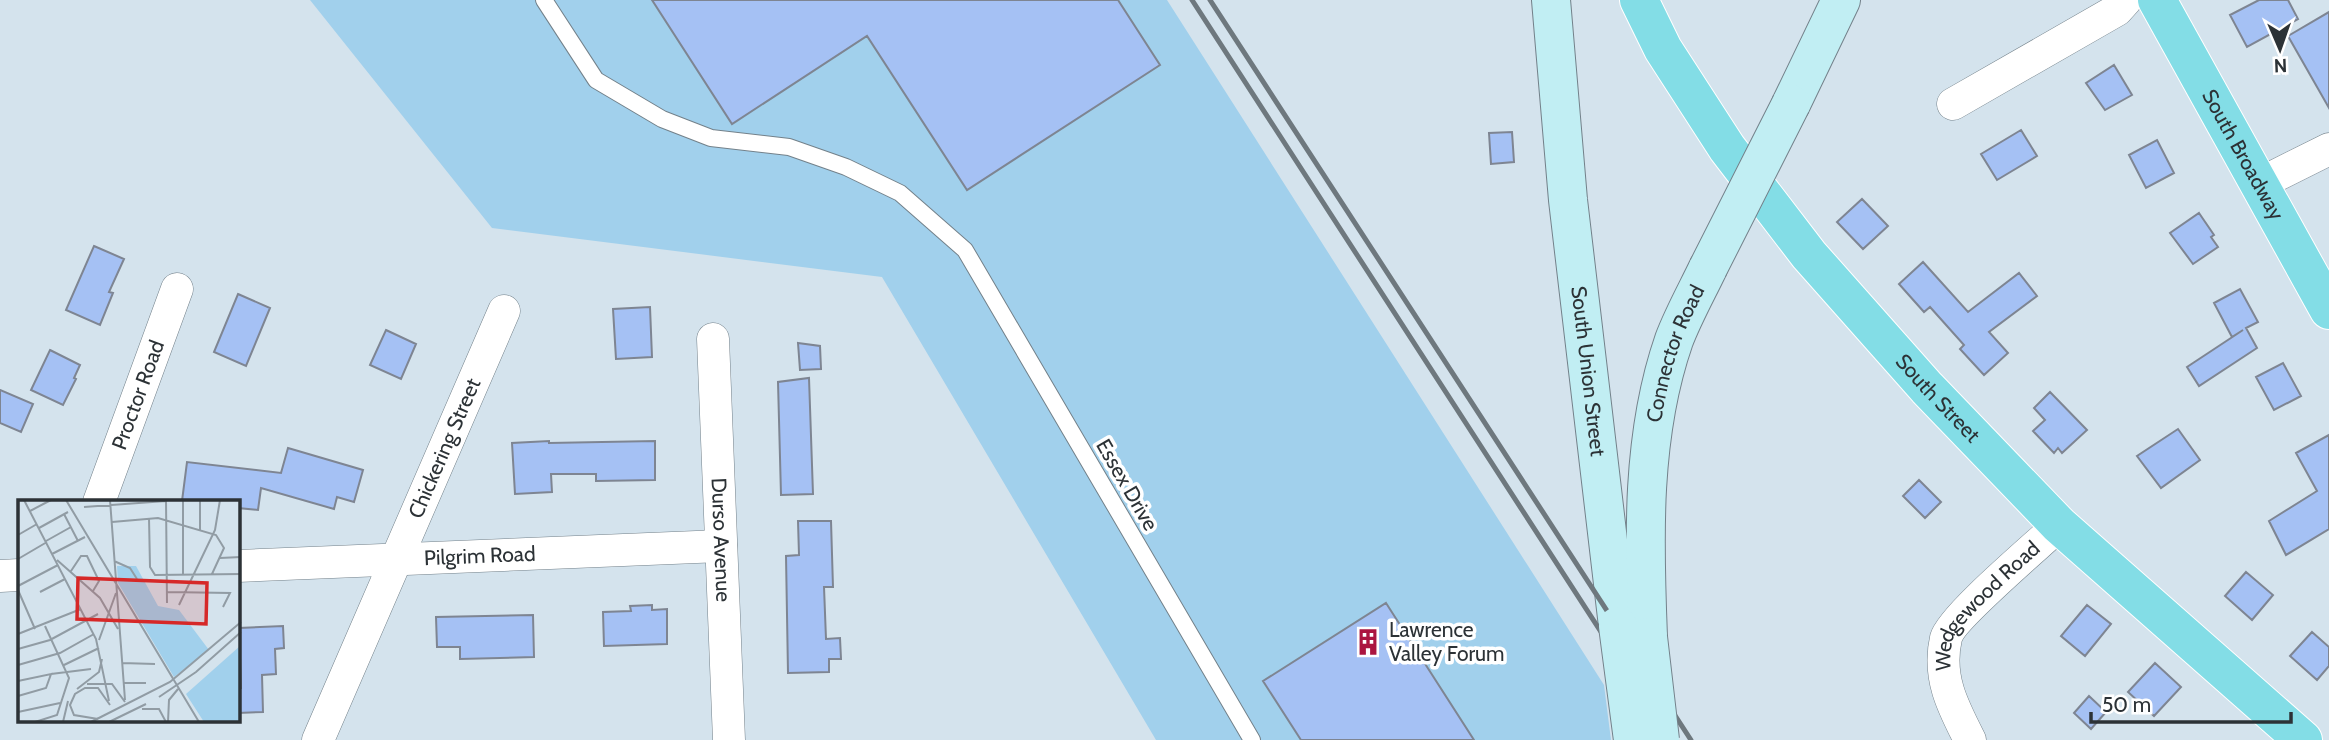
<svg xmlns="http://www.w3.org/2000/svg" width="2329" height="740" viewBox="0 0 2329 740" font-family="Cabin,sans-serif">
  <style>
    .green { fill: #a1d0ec }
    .building { fill: #a5c1f4; stroke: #7e8592; stroke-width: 2 }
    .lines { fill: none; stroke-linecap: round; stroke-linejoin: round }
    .lane-casing { stroke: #73818a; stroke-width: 18 }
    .street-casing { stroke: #73818a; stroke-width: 33 }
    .secondary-casing { stroke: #73818a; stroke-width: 40 }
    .primary-casing { stroke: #fff; stroke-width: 40 }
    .lane { stroke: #fff; stroke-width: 16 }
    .street { stroke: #fff; stroke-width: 32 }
    .secondary { stroke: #c1eef3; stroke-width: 38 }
    .primary { stroke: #83dde6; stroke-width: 38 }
    .rail { stroke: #6e787e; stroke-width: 5 }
    .secondary-bridge-casing { stroke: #73818a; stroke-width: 40; stroke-linecap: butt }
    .secondary-bridge { stroke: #c1eef3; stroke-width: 38 }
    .labels { text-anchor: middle; stroke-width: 7; stroke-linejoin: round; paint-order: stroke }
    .street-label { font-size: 21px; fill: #2c3236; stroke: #fff }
    .poi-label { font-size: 21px; fill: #2c3236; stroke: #fff; text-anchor: start }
    .inset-road { fill: none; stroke: #919ca4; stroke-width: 2 }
    .view { fill: #d62828; fill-opacity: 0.15; stroke: #d62828; stroke-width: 3.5 }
    .inset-edge { fill: none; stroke: #2c3236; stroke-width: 3.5 }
  </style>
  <rect width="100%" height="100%" fill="#d4e3ed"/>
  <!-- green -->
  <path class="green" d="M310,0h857l437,685 7,55h-455l-274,-463 -390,-49z"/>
  <!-- building -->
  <path class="building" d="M652,0h466l42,65 -193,125 -100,-154 -135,88z
    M2259,0h29l10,19 -51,28 -17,-32z
    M2329,12v96l-41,-72z
    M2114,65l18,30 -27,15 -19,-27z
    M2021,130l16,26 -40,24 -16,-26z
    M1512,132l2,30 -23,2 -2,-31z
    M2157,140l17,33 -28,15 -17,-33z
    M1862,199l26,27 -25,23 -26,-27z
    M2199,213l15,22 -3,2 7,10 -25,17 -23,-31z
    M94,246l30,13 -15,33 4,1 -13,32 -34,-15z
    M1923,262l45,50 51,-39 18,23 -48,36 19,21 -24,22 -24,-26 4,-4 -34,-38 -6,5 -25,-28z
    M2240,289l18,33 -12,6 11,20 -58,38 -12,-19 56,-37 -11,7 -18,-34z
    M238,294l32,14 -24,58 -32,-14z
    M650,307l2,50 -36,2 -3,-50z
    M386,330l30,14 -15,35 -31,-14z
    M798,343l22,3 1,23 -21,1z
    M50,350l30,15 -6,13 2,1 -13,26 -32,-15z
    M2283,363l18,33 -27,14 -18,-33z
    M809,378l4,116 -32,1 -3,-113z
    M0,390l33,14 -12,28 -21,-9z
    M2050,392l37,38 -25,23 -4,-5 -4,5 -21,-22 12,-11 -11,-12z
    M2178,429l22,31 -39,28 -24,-32z
    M2329,435v94l-43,26 -17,-34 48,-30 -21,-38z
    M549,441v2l106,-2v39l-59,1v-7h-45l1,18 -37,2 -3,-51z
    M288,448l75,22 -9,32 -17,-5 -3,12 -73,-21 -3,22 -20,-2v-6l-56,-1 5,-39 94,11z
    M1919,480l22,22 -16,16 -22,-22z
    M798,521h33l2,66h-9l2,52 14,-1 1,21h-12v13l-41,1 -2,-117 13,-1z
    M2246,572l27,23 -21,25 -27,-24z
    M1386,603l88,137h-173l-38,-59z
    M652,605v5l15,-1v35l-63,2 -1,-34 28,-1 -1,-5z
    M2087,605l24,19 -26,32 -24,-20z
    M533,615l1,42 -74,2v-12h-23l-1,-30z
    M283,626l1,22 -9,1 1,25 -14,1 1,37 -25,1v-25h3l-2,-60z
    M2312,632l17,15v19l-12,14 -27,-24z
    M2155,663l26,24 -27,29 -26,-24z
    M2089,696l17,16 -15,17 -17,-16z"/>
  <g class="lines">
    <defs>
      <path id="lane" d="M544,0l52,80 66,39 49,19 78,9 57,20 54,26 65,57 287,490"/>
      <g id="street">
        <path d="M1953,104l164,-94 9,-10"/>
        <path d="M2259,184l70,-35"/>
        <path id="s1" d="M713,339l16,401"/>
        <path id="s2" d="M99,502l78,-213"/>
        <path id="s3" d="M238,566l483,-20"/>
        <path d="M0,576l19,-1"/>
        <path id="s4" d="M318,740l186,-429"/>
        <path id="s5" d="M1970,740c-17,-33 -33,-63 -24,-102 5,-20 93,-94 113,-113"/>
      </g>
      <g id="secondary">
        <path id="s6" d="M1551,0l17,200 50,426"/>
        <path d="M1791,104l50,-104"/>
        <path id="s7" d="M1648,637c-4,-99 -7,-202 26,-297 9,-24 23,-49 34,-72"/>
      </g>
      <g id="primary">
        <path id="s8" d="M1639,0l24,49 64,99 82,107 118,133 132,137 244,215"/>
        <path id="s9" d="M2157,0l172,310"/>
      </g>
    </defs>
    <!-- lane casing -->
    <use href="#lane" class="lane-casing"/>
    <!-- street casing -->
    <use href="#street" class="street-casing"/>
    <!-- secondary casing -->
    <use href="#secondary" class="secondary-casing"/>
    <!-- primary casing -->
    <use href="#primary" class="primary-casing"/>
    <!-- lane -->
    <use href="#lane" class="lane"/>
    <!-- street -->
    <use href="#street" class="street"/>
    <!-- secondary -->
    <use href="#secondary" class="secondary"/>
    <!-- primary -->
    <use href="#primary" class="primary"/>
    <!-- rail -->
    <path class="rail" d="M1192,0l479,740
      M1210,0l481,740"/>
    <defs>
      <path id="secondary-bridge" d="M1708,268l83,-164
        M1618,626l15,114
        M1648,637l12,103"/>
    </defs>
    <!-- secondary-bridge casing -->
    <use href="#secondary-bridge" class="secondary-bridge-casing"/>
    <!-- secondary-bridge -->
    <use href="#secondary-bridge" class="secondary-bridge"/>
  </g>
  <!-- icons -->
  <defs>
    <symbol id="building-bare" viewBox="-9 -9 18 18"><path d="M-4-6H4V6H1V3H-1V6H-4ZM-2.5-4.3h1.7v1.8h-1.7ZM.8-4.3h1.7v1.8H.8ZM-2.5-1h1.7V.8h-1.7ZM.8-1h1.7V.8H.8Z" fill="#ab1540" stroke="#fff" stroke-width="2.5" paint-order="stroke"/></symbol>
  </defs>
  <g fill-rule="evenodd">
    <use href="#building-bare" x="1349" y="623" width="38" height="38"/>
  </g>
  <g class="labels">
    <!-- street labels -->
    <g class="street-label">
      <text dy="7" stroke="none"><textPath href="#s9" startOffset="177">South Broadway</textPath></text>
      <text dy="7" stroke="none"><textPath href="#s7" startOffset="287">Connector Road</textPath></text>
      <text dy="7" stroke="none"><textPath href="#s6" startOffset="373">South Union Street</textPath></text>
      <text dy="7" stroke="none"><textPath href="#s2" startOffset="114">Proctor Road</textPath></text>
      <text dy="7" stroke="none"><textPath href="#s8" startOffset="500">South Street</textPath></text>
      <text dy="7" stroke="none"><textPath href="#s4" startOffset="318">Chickering Street</textPath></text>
      <text transform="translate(1127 485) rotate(60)" y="7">Essex Drive</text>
      <text dy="7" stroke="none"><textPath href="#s1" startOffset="201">Durso Avenue</textPath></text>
      <text dy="7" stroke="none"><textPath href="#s3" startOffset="242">Pilgrim Road</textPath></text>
      <text dy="7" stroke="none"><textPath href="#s5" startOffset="156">Wedgewood Road</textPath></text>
    </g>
    <!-- poi labels -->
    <g class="poi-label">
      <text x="1389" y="637">Lawrence<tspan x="1389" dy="24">Valley Forum</tspan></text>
    </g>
  </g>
  <!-- overview -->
  <g transform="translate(18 500)">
    <rect width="222" height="222" fill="#d4e3ed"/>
    <path d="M99,66h19l22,40 21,4 30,40 -35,27 -56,-94zM222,146v76h-36l-18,-28z" fill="#a1d0ec"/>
    <path class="inset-road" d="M6,0l72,139 13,62M48,0l133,222M92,0l15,200M148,0l1,103M165,0v75M182,0v30M66,7l82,-6M12,11l21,-11M46,14l14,27M131,18l1,49 5,8 86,-1M94,22l46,-4 58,17 8,13 -12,26M21,28l29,-16M0,35l19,-11M28,41l25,-14M34,54l33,-17M202,58l21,-1M0,59l29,-17M39,60l43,38 18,31M96,61l16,7 7,11M53,71l10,-15h6l12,25 -6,10M0,86l40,-21M0,90l17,39M22,92l25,-13M149,92l63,1 -7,14M161,105l36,-75 5,-30M0,134l63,-25M81,140l17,-47M0,149l32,-9 48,-26M104,163l33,1M0,165l42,-12 34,-19M46,165l35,-17M33,174l40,-5M0,181l33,-7 -5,14 -28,8M106,183h22M69,184h25l13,18M59,189l22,-17 3,-13M141,197l37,-25 45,-40M124,209h17l7,13M0,212l42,-9M80,219l-24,-4 -4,-10 5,-11 10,-6h13l12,17M17,222l22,-7 12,-37 -24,-52M45,222l5,-21M73,222l79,-40 71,-60M91,222l37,-18M150,222l1,-22 9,-11"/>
    <path class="view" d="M60,78l129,5 -1,41 -129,-5z"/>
    <rect width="222" height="222" class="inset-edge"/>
  </g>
  <!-- north arrow -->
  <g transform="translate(2280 49) rotate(178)" stroke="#ffffff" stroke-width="5" paint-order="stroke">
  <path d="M0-5L12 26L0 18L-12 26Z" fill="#2c3236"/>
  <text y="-10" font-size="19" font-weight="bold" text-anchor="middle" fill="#2c3236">N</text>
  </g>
  <!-- scale -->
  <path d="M2091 712v10h200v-10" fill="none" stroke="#2c3236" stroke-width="3.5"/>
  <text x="2102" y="712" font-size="21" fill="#2c3236" stroke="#ffffff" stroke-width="5" paint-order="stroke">50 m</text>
</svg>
